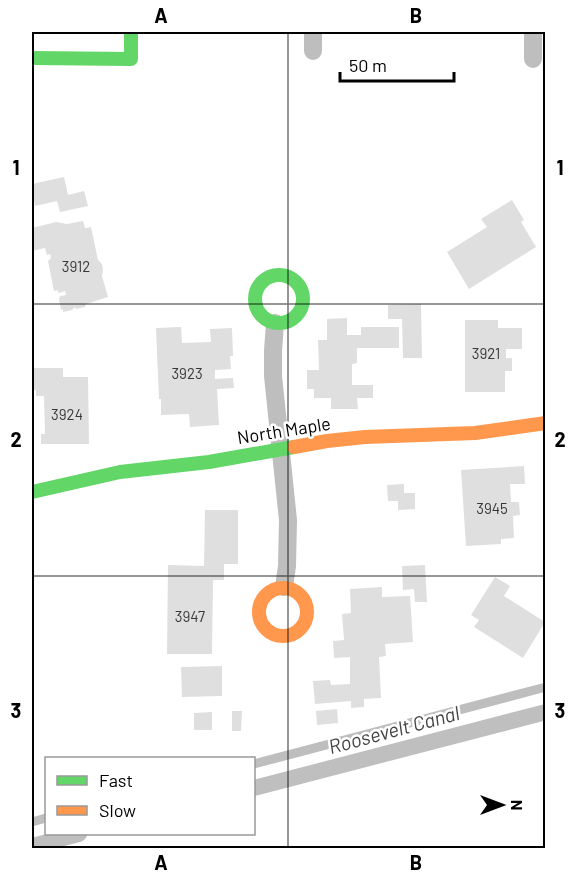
<svg xmlns="http://www.w3.org/2000/svg" width="577" height="880" viewBox="0 0 577 880" font-family="Barlow,sans-serif">
  <style>
    .lines { fill: none; stroke-linecap: round; stroke-linejoin: round }
    .canal { stroke: #bfbfbf; stroke-width: 16 }
    .building { fill: #dfdfdf }
    .lane { stroke: #bebebe; stroke-width: 9 }
    .street { stroke: #bebebe; stroke-width: 18 }
    .fast { stroke: #63d668; stroke-width: 14 }
    .slow { stroke: #ff974d; stroke-width: 14 }
    .grid { fill: none; stroke: #000; stroke-width: 1.5; stroke-opacity: 0.55 }
    .labels { text-anchor: middle; stroke-width: 5; stroke-linejoin: round; paint-order: stroke }
    .number-label { font-size: 15px; fill: #383838 }
    .street-label { font-size: 18px; fill: #000; stroke: #fff }
    .water-label { font-size: 20px; font-style: italic; fill: #444; stroke: #fff }
    .neatline { fill: none; stroke: #000; stroke-width: 2 }
    .grid-label { font-size: 20px; text-anchor: middle; font-weight: bold; fill: #000 }
  </style>
  <rect width="100%" height="100%" fill="#fff"/>
  <g class="lines">
    <!-- canal -->
    <path class="canal" d="M254,788l292,-76
      M32,846l47,-12"/>
  </g>
  <!-- building -->
  <path class="building" d="M64,177l4,18 16,-4 4,15 -28,6 -3,-11 -22,5 -3,-15v-7z
    M512,200l12,20 -3,2 15,25 -67,42 -22,-37 40,-25 -6,-8z
    M83,221l2,7 6,-1 7,33 4,4 1,6 -1,6 6,21 -22,7 -1,3 -9,2 -1,-2 -3,3 -9,2v-3l-2,1 -2,-11 1,-3 6,-1 -1,-4 -6,2 -2,-3 -3,1 -6,-30 3,-3 -1,-4 -3,1 -2,-7 -13,3v-23l24,-6 11,2z
    M421,304l1,54h-19l-1,-39h-14v-14z
    M347,318v17h14v-8h38v21h-42v15l-5,1v21h21v13h-16l1,11h-27v-11h-17v-9h-7v-19h12l-1,-30h9v-21z
    M465,320h33v8h24v21h-16v9h6v13h-7v21h-40z
    M181,327l1,16 29,-1 -1,-13 22,-1 1,28h-3l1,13 -16,1v9l18,-1 1,10 -17,1 2,36 -29,2 -1,-13 -28,1v-16h-2l-3,-71z
    M32,368h31v9h25l1,67h-48v-10h4l-1,-38h-8v-6h-4z
    M524,466l1,18h-15l1,18h8l1,13 -7,1 1,22 -13,1v5l-35,2 -5,-76z
    M404,484v9h11v16l-17,1v-9h-10l-1,-16z
    M205,510h33v54h-14v16h-11l-1,74h-45l1,-89 36,1z
    M425,565l2,37h-12l-1,-13 -11,1 -1,-24z
    M495,577l15,9 -6,10 41,26 -22,36 -49,-31 5,-7 -8,-5z
    M382,587v10l28,-1 3,46 -28,2 1,12 -7,1 2,41 -17,1v8l-13,1v-7l-36,3 -2,-23 17,-1 1,5 19,-1v-27l-16,1 -1,-17 11,-1 -2,-26 9,-1 -1,-24z
    M222,666v30l-40,1 -1,-30z
    M337,709l1,14 -21,2 -1,-14z
    M232,711h10l-1,20h-9z
    M212,712v18h-18v-17z"/>
  <g class="lines">
    <!-- lane -->
    <path class="lane" d="M254,764l292,-77
      M32,822l14,-4"/>
    <!-- street -->
    <path class="street" d="M313,51v-19
      M533,59v-27
      M275,323l-2,28v25l15,144 -1,46 -3,21"/>
    <!-- fast -->
    <path class="fast" d="M32,58l99,1v-27
      M255 299a24 24 0 1 1 48 0a24 24 0 1 1-48 0Z
      M32,492l88,-20 89,-10 85,-15"/>
    <!-- slow -->
    <path class="slow" d="M294,447l33,-6 38,-4 110,-4 71,-10
      M259 612a24 24 0 1 1 48 0a24 24 0 1 1-48 0Z"/>
  </g>
  <!-- grid -->
  <path class="grid" d="M288,32v816M32,304h514M32,576h514"/>
  <g class="labels">
    <!-- number labels -->
    <g class="number-label">
      <text x="76" y="272">3912</text>
      <text x="486" y="359">3921</text>
      <text x="187" y="379">3923</text>
      <text x="67" y="420">3924</text>
      <text x="492" y="514">3945</text>
      <text x="190" y="622">3947</text>
    </g>
    <!-- street labels -->
    <g class="street-label">
      <text transform="translate(284 431) rotate(-9)" y="6">North Maple</text>
    </g>
    <!-- water labels -->
    <g class="water-label">
      <text transform="translate(394 730) rotate(-15)" y="7">Roosevelt Canal</text>
    </g>
  </g>
  <!-- border -->
  <rect width="577" height="880" fill="none" stroke="#ffffff" stroke-width="66"/>
  <!-- legend -->
  <rect x="45" y="757" width="210" height="78" fill="#ffffff" stroke="#999999" stroke-width="1.5"/>
  <rect x="57" y="776" width="30" height="9" fill="#63d668" stroke="#999999" stroke-width="1.5"/>
  <text x="99" y="787" font-size="18" fill="#000000">Fast</text>
  <rect x="57" y="806" width="30" height="9" fill="#ff974d" stroke="#999999" stroke-width="1.5"/>
  <text x="99" y="817" font-size="18" fill="#000000">Slow</text>
  <!-- north arrow -->
  <g transform="translate(502 805) rotate(90)" stroke="#ffffff" stroke-width="4.5" paint-order="stroke">
  <path d="M0-4.5L10 22L0 15L-10 22Z" fill="#000000"/>
  <text y="-9" font-size="16" font-weight="bold" text-anchor="middle" fill="#000000">N</text>
  </g>
  <!-- scale -->
  <path d="M340 72v9h114v-9" fill="none" stroke="#000000" stroke-width="3"/>
  <text x="349" y="72" font-size="18" fill="#000000" stroke="#ffffff" stroke-width="4.5" paint-order="stroke">50 m</text>
  <rect x="33" y="33" width="511" height="814" class="neatline"/>
  <g class="grid-label">
    <text x="161" y="23">A</text>
    <text x="416" y="23">B</text>
    <text x="16" y="175">1</text>
    <text x="560" y="175">1</text>
    <text x="16" y="447">2</text>
    <text x="560" y="447">2</text>
    <text x="16" y="718">3</text>
    <text x="560" y="718">3</text>
    <text x="161" y="870">A</text>
    <text x="416" y="870">B</text>
  </g>
</svg>
